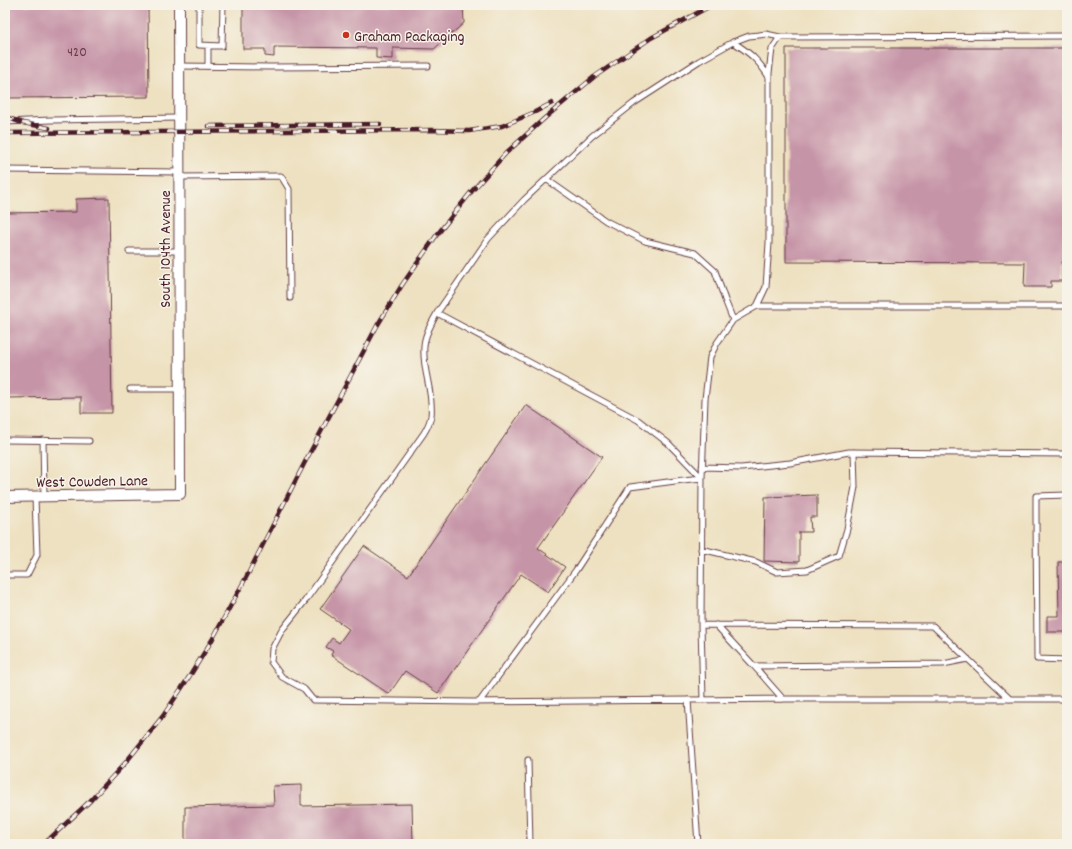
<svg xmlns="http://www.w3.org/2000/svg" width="1072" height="849" viewBox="0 0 1072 849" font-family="Dekko,sans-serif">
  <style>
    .building { fill: #c694a7 }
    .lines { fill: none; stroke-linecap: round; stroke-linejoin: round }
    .service-casing { stroke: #633c42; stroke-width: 7 }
    .minor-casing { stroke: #633c42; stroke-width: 12 }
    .service { stroke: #fff; stroke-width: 5 }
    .minor { stroke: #fff; stroke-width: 10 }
    .rail-casing { stroke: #4a1f2b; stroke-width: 4.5 }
    .rail { stroke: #f7f3e8; stroke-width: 3; stroke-dasharray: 9; stroke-linecap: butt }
    .poi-dot { fill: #c8321e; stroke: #f7f3e8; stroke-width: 1.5 }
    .labels { text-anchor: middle; stroke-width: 3; stroke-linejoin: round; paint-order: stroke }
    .number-label { font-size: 14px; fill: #693c4a }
    .poi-label { font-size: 16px; fill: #4a1f2b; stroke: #f7f3e8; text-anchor: start }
    .street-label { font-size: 16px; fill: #4a1f2b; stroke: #f7f3e8 }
  </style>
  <rect width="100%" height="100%" fill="#f7f3e8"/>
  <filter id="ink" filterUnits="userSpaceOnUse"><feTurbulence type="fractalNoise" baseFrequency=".025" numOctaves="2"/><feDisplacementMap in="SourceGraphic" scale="8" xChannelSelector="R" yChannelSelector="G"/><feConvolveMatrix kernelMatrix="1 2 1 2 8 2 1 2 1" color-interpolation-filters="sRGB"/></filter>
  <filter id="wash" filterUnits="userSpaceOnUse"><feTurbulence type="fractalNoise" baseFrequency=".012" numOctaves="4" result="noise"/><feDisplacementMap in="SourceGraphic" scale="16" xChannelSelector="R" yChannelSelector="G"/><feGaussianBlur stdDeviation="0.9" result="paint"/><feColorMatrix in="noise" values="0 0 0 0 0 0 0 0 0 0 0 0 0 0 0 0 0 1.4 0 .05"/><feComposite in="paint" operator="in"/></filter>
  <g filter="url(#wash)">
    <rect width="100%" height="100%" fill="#eee1c1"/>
    <g id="blocks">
      <!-- building -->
      <path class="building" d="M5,5h143l1,92 -144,1z
        M243,5h220l1,18 -30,26 -41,-1v11l-17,-1v-10l-102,-1v10l-9,-1v-7h-22z
        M786,48h281v214h-5v19h-11v6h-27l1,-24 -239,-1z
        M109,198l3,215h-31v-16l-76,1v-185l71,-1v-13z
        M526,405l76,52 -64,91 27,19 -17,25 -27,-18 -83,119 -33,-22 -16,23 -58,-39 2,-4 -7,-4 6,-9 7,5 10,-14 -29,-20 44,-63 44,30z
        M817,495v22h-7l1,15h-12v30l-35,-1 1,-64z
        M1058,562h9v70h-20v-16h12z
        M301,785v21l111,-2 1,40h-228v-37l89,-2 -1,-19z"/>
    </g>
  </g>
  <g filter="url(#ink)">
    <use href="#blocks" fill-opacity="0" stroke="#633c42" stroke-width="1"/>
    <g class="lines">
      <defs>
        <path id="service" d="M199,5v40l23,1 1,-41
          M733,42c17,11 25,18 36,35
          M179,66l92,1 157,-1
          M208,66v-20
          M5,122l46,-2 128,-2
          M5,170l174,2
          M179,177l102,-1 8,13 1,109
          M546,179l60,42 39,20 50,12 20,18 10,29 8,20
          M129,251h50
          M757,306h310
          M437,313l51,-74 36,-39 68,-64 42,-33 65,-42 34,-19 16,-6 10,-1 7,-1 14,3
          M130,389h50
          M5,440l84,1
          M43,440l1,56
          M702,467l39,1 49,-5 59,-11 218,2
          M702,478l-34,-35 -30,-23 -201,-107c-5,10 -13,22 -13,34 -2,23 10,46 7,69 -1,6 -4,12 -7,17l-119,168 -23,29 -10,19 -1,13 11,15 22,12 9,11 160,2 310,-3h284
          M702,478l3,-79 5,-42 7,-14 16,-23 24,-14 9,-19 3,-44v-170l3,-24 8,-12 287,-1
          M1067,495l-31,1v17l1,146 30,1
          M701,549l55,13 21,10 30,-2 32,-14 8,-27 8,-42 -1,-35
          M5,575h22l10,-20 -2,-58
          M701,625l232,1 77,73
          M716,625l38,41
          M783,699l-29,-33 189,-2 25,-5
          M688,700l10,144
          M480,701l96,-131 54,-83 53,-7 19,-2 -1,147 2,75
          M528,760l2,84"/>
        <path id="minor" d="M5,497l175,-3 -1,-489"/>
      </defs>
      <!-- service casing -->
      <use href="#service" class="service-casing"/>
      <!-- minor casing -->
      <use href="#minor" class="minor-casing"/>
      <!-- service -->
      <use href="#service" class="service"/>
      <!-- minor -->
      <use href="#minor" class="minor"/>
      <defs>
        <path id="rail" d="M5,117l18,6 26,5
          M208,126l172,-2
          M5,133l426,-3 38,1 33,-5 33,-14 17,-9
          M44,844l46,-43 36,-39 37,-46 28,-42 21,-34 37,-68 56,-110 72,-136 25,-41 34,-49 36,-45 34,-38 40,-36 48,-40 57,-39 61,-33"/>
      </defs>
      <!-- rail casing -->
      <use href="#rail" class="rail-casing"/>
      <!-- rail -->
      <use href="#rail" class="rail"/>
    </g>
  </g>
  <!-- markers -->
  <circle class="poi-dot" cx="346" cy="35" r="4"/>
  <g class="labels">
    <!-- number labels -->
    <g class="number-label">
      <text x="77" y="56">420</text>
    </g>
    <!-- poi labels -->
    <g class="poi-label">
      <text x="354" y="41">Graham Packaging</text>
    </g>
    <!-- street labels -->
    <g class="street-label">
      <text transform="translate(164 249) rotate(-90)" y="6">South 104th Avenue</text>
      <text transform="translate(92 480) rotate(-1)" y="6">West Cowden Lane</text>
    </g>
  </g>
  <!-- margin -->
  <rect width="1072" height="849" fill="none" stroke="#f7f3e8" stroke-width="20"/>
</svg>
